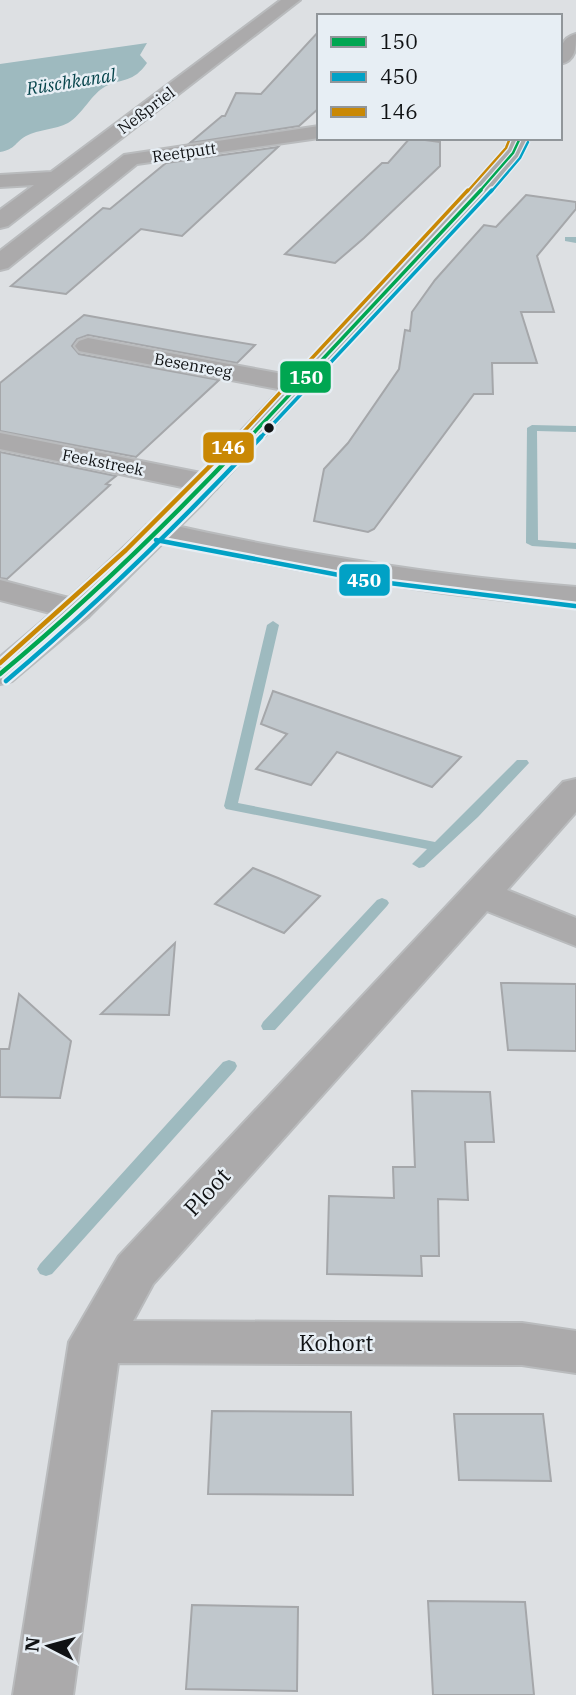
<svg xmlns="http://www.w3.org/2000/svg" width="576" height="1695" viewBox="0 0 576 1695" font-family="'IBM Plex Serif',serif">
  <style>
    .water { fill: #9ebabf }
    .lines { fill: none; stroke-linecap: round; stroke-linejoin: round }
    .stream { fill: #9ebabf; fill-rule: evenodd }
    .building { fill: #c0c7cc; stroke: #a5a7aa; stroke-width: 2 }
    .minor-casing { stroke: #b9bbbd; stroke-width: 4 }
    .tertiary-casing { stroke: #b9bbbd; stroke-width: 4 }
    .minor { fill: #abaaab; fill-rule: evenodd }
    .tertiary { fill: #abaaab; fill-rule: evenodd }
    .bus-1-far2-casing { stroke: #e7eef4; stroke-width: 5 }
    .bus-1-far1-casing { stroke: #e7eef4; stroke-width: 7 }
    .bus-1-casing { stroke: #e7eef4; stroke-width: 9 }
    .bus-2-far2-casing { stroke: #e7eef4; stroke-width: 5 }
    .bus-2-far1-casing { stroke: #e7eef4; stroke-width: 7 }
    .bus-2-casing { stroke: #e7eef4; stroke-width: 9 }
    .bus-3-far2-casing { stroke: #e7eef4; stroke-width: 5 }
    .bus-3-far1-casing { stroke: #e7eef4; stroke-width: 7 }
    .bus-3-casing { stroke: #e7eef4; stroke-width: 9 }
    .bus-1-far2 { stroke: #00a651; stroke-width: 2.5 }
    .bus-1-far1 { stroke: #00a651; stroke-width: 3.5 }
    .bus-1 { stroke: #00a651; stroke-width: 4.5 }
    .bus-2-far2 { stroke: #01a1c5; stroke-width: 2.5 }
    .bus-2-far1 { stroke: #01a1c5; stroke-width: 3.5 }
    .bus-2 { stroke: #01a1c5; stroke-width: 4.5 }
    .bus-3-far2 { stroke: #c98804; stroke-width: 2.5 }
    .bus-3-far1 { stroke: #c98804; stroke-width: 3.5 }
    .bus-3 { stroke: #c98804; stroke-width: 4.5 }
    .bus-dot { fill: #101214; stroke: #e7eef4; stroke-width: 2.5 }
    .labels { text-anchor: middle; stroke-width: 5; stroke-linejoin: round; paint-order: stroke }
    .far-street-label { font-size: 16px; fill: #101214; stroke: #e7eef4 }
    .far-water-label { font-size: 18px; font-style: italic; fill: #07454c; stroke: #e7eef4 }
    .near-street-label { font-size: 23px; fill: #101214; stroke: #e7eef4 }
    .line-badge { stroke: #e7eef4; stroke-width: 2.5 }
    .badge-label { font-size: 19px; text-anchor: middle; font-weight: bold; fill: #fff }
  </style>
  <rect width="100%" height="100%" fill="#dde0e3"/>
  <!-- water -->
  <path class="water" d="M147,43l-7,12 7,8c-14,20 -24,15 -41,23 -15,8 -23,28 -38,37 -13,7 -29,6 -42,13 -12,7 -10,13 -26,16v-88z"/>
  <g class="lines">
    <!-- stream -->
    <path class="stream" d="M565,237h11v6l-11,-2z
      M532,425l44,1v6l-39,-1 1,109 38,3v6l-44,-3 -6,-3 1,-115z
      M273,621l6,4 -41,178 197,39 82,-82h10l2,3 -51,54 -54,50 -5,1 -7,-4 15,-15 -201,-40 -2,-3 43,-181z
      M382,898l5,2 2,3 -2,3 -112,124h-12l-2,-4 2,-4 114,-122z
      M229,1060l6,2 2,4 -2,4 -183,204 -6,2 -6,-2 -3,-5 3,-5 183,-202z"/>
  </g>
  <!-- building -->
  <path class="building" d="M319,31v77l-20,18 -109,17 32,-27h3l11,-23 25,1z
    M410,138l30,4v24l-76,72 -29,25 -50,-9 97,-91h6z
    M278,147l-96,89 -41,-7 -75,65 -55,-8 92,-78 7,1 56,-46z
    M526,195l50,7v7l-39,47 17,56h-33l16,51h-45l1,31h-19l-100,135 -6,3 -54,-11 10,-52 24,-26 51,-74 6,-39 5,1 2,-19 23,-32 49,-55 12,2z
    M84,315l111,20 60,10 -18,18 -149,-28 -11,4 -5,7 7,8 140,26 -83,77 -136,-26v-48z
    M0,452l116,24 -10,8 4,1 -103,94 -7,-1z
    M273,691l71,25 117,41 -29,30 -95,-35 -26,33 -55,-16 31,-35 -26,-10z
    M253,868l25,10 42,18 -36,37 -69,-29z
    M175,943l-6,72 -68,-1z
    M501,983l75,1v67l-68,-1z
    M19,994l52,47 -11,57 -60,-1v-48h9z
    M412,1091l78,1 4,50h-29l3,58 -30,-1 1,57h-18l1,20 -95,-2 2,-78 65,2 -1,-31h22z
    M212,1411l139,1 2,83 -145,-1z
    M454,1414h89l8,67 -92,-1z
    M428,1601l97,1 9,93h-101z
    M192,1605l106,2 -1,84 -111,-2z"/>
  <g class="lines">
    <defs>
      <path id="minor" d="M281,0h19l-292,226 -8,2v-18l34,-25 -34,2v-12l51,-3z
        M319,126v12l-182,26 -129,104 -8,2v-19l124,-96z
        M88,338l211,39 9,2 4,6 -4,6 -9,2 -220,-42 -4,-5 4,-5z
        M0,433l206,41 10,3 5,6 -5,6 -10,3 -206,-43z
        M158,522c138,31 277,54 418,65v20c-145,-12 -288,-35 -429,-70l-4,-6 4,-6z
        M0,580l88,23 5,7 -5,7 -11,3 -77,-20z
        M576,779v33l-69,78 69,28v28l-89,-35 -334,373 -20,37 389,2 54,8v42l-54,-8 -404,-2 -45,332h-60l56,-353 50,-86 444,-474z"/>
      <path id="tertiary" d="M576,34c0,13 0,27 -16,30 0,-13 0,-26 16,-30z
        M510,138h20l-10,19 -318,347 -114,113 -76,64 -12,3v-27c173,-142 322,-313 476,-475l28,-31z"/>
    </defs>
    <!-- minor casing -->
    <use href="#minor" class="minor-casing"/>
    <!-- tertiary casing -->
    <use href="#tertiary" class="tertiary-casing"/>
    <!-- minor -->
    <use href="#minor" class="minor"/>
    <!-- tertiary -->
    <use href="#tertiary" class="tertiary"/>
    <defs>
      <path id="bus-1-far2" d="M479,192l34,-39 7,-15"/>
      <path id="bus-1-far1" d="M248,439l233,-249"/>
      <path id="bus-1" d="M0,674c89,-74 170,-153 249,-237"/>
      <path id="bus-2-far2" d="M491,192l29,-34 8,-16"/>
      <path id="bus-2-far1" d="M259,439l233,-249"/>
      <path id="bus-2" d="M156,540l209,40 210,26
        M6,681c90,-76 174,-158 255,-244"/>
      <path id="bus-3-far2" d="M467,192l39,-44 4,-10"/>
      <path id="bus-3-far1" d="M237,439l231,-249"/>
      <path id="bus-3" d="M0,663l126,-113 113,-113"/>
    </defs>
    <!-- bus-1-far2 casing -->
    <use href="#bus-1-far2" class="bus-1-far2-casing"/>
    <!-- bus-1-far1 casing -->
    <use href="#bus-1-far1" class="bus-1-far1-casing"/>
    <!-- bus-1 casing -->
    <use href="#bus-1" class="bus-1-casing"/>
    <!-- bus-2-far2 casing -->
    <use href="#bus-2-far2" class="bus-2-far2-casing"/>
    <!-- bus-2-far1 casing -->
    <use href="#bus-2-far1" class="bus-2-far1-casing"/>
    <!-- bus-2 casing -->
    <use href="#bus-2" class="bus-2-casing"/>
    <!-- bus-3-far2 casing -->
    <use href="#bus-3-far2" class="bus-3-far2-casing"/>
    <!-- bus-3-far1 casing -->
    <use href="#bus-3-far1" class="bus-3-far1-casing"/>
    <!-- bus-3 casing -->
    <use href="#bus-3" class="bus-3-casing"/>
    <!-- bus-1-far2 -->
    <use href="#bus-1-far2" class="bus-1-far2"/>
    <!-- bus-1-far1 -->
    <use href="#bus-1-far1" class="bus-1-far1"/>
    <!-- bus-1 -->
    <use href="#bus-1" class="bus-1"/>
    <!-- bus-2-far2 -->
    <use href="#bus-2-far2" class="bus-2-far2"/>
    <!-- bus-2-far1 -->
    <use href="#bus-2-far1" class="bus-2-far1"/>
    <!-- bus-2 -->
    <use href="#bus-2" class="bus-2"/>
    <!-- bus-3-far2 -->
    <use href="#bus-3-far2" class="bus-3-far2"/>
    <!-- bus-3-far1 -->
    <use href="#bus-3-far1" class="bus-3-far1"/>
    <!-- bus-3 -->
    <use href="#bus-3" class="bus-3"/>
  </g>
  <!-- markers -->
  <circle class="bus-dot" cx="269" cy="428" r="6"/>
  <g class="labels">
    <!-- far-street labels -->
    <g class="far-street-label">
      <text transform="translate(146 110) rotate(-37)" y="6">Neßpriel</text>
      <text transform="translate(184 152) rotate(-8)" y="6">Reetputt</text>
      <text transform="translate(193 365) rotate(10)" y="6">Besenreeg</text>
      <text transform="translate(103 462) rotate(11)" y="6">Feekstreek</text>
    </g>
    <!-- far-water labels -->
    <g class="far-water-label">
      <text transform="translate(71 82) rotate(-9)" y="6">Rüschkanal</text>
    </g>
    <!-- near-street labels -->
    <g class="near-street-label">
      <text transform="translate(207 1192) rotate(-47)" y="8">Ploot</text>
      <text x="336" y="1351">Kohort</text>
    </g>
  </g>
  <g class="line-badge">
    <rect x="279" y="360" width="53" height="34" rx="7" fill="#00a651"/>
    <rect x="202" y="431" width="53" height="33" rx="7" fill="#c98804"/>
    <rect x="338" y="563" width="53" height="34" rx="7" fill="#01a1c5"/>
  </g>
  <g class="badge-label">
    <text x="306" y="384">150</text>
    <text x="228" y="454">146</text>
    <text x="364" y="587">450</text>
  </g>
  <!-- legend -->
  <rect x="317" y="14" width="245" height="126" fill="#e7eef4" stroke="#91969a" stroke-width="2"/>
  <rect x="331" y="37" width="35" height="10" fill="#00a651" stroke="#91969a" stroke-width="2"/>
  <text x="380" y="49" font-size="21" fill="#101214">150</text>
  <rect x="331" y="72" width="35" height="10" fill="#01a1c5" stroke="#91969a" stroke-width="2"/>
  <text x="380" y="84" font-size="21" fill="#101214">450</text>
  <rect x="331" y="107" width="35" height="10" fill="#c98804" stroke="#91969a" stroke-width="2"/>
  <text x="380" y="119" font-size="21" fill="#101214">146</text>
  <!-- north arrow -->
  <g transform="translate(49 1646) rotate(276)" stroke="#e7eef4" stroke-width="5" paint-order="stroke">
  <path d="M0-5L12 26L0 18L-12 26Z" fill="#101214"/>
  <text y="-10" font-size="19" font-weight="bold" text-anchor="middle" fill="#101214">N</text>
  </g>
</svg>
